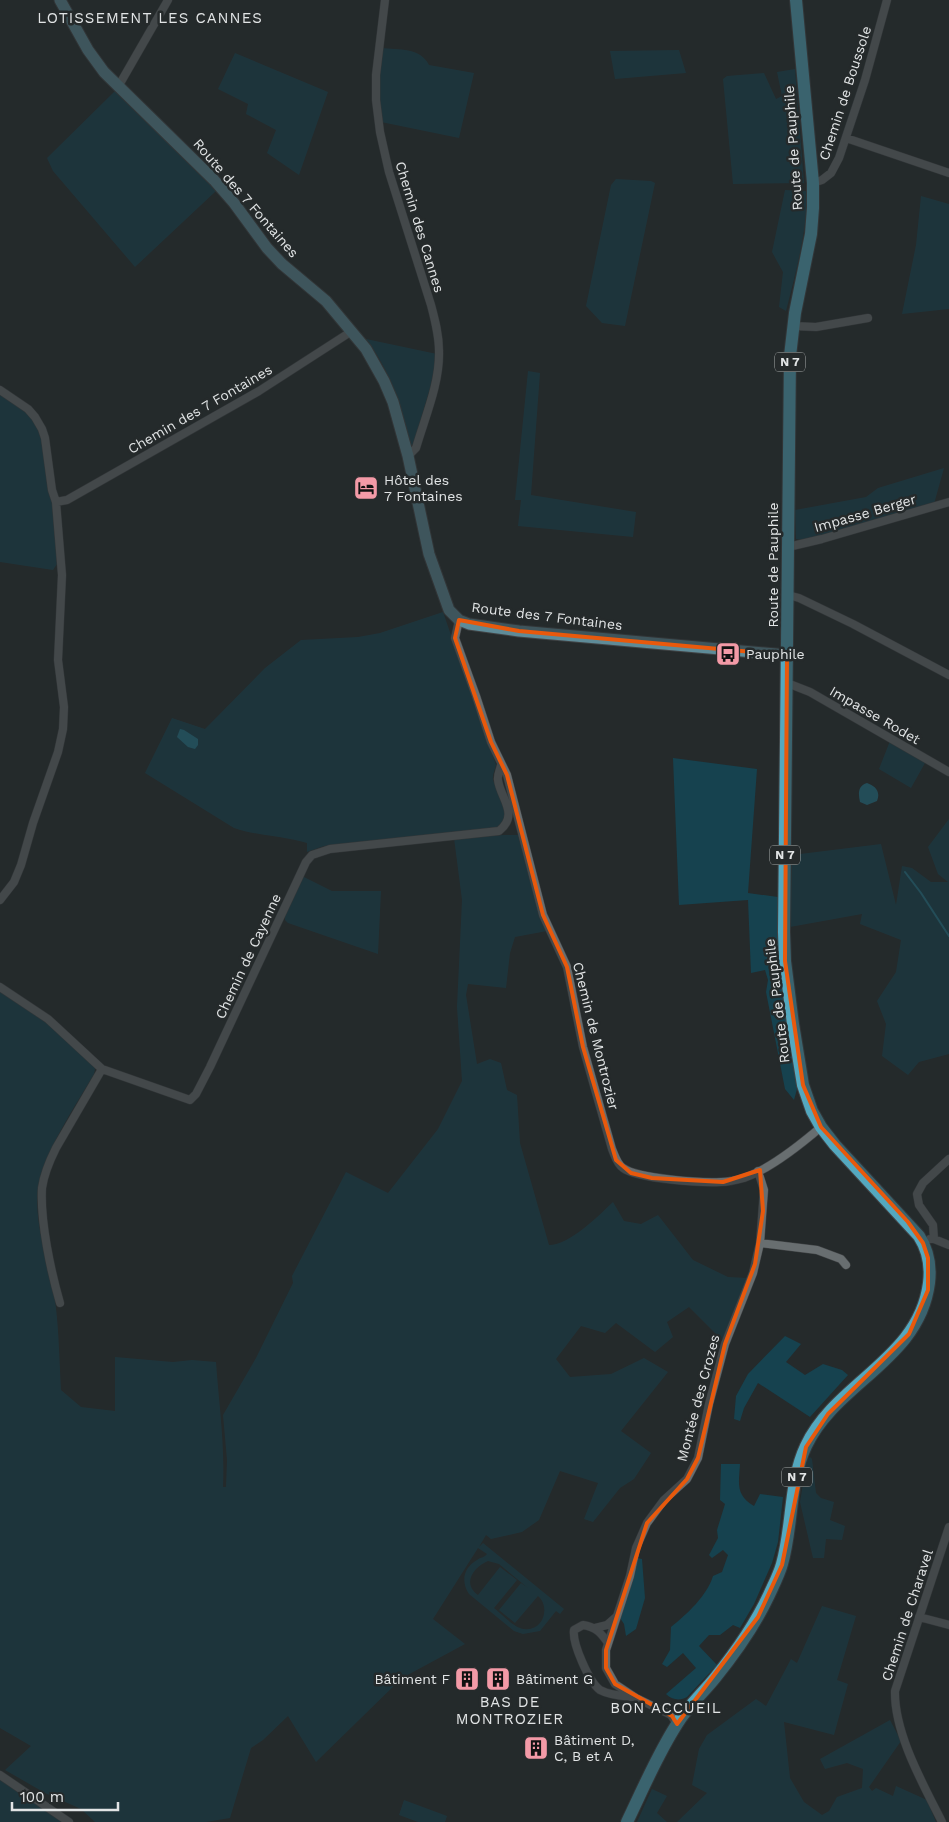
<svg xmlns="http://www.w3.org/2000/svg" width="949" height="1822" viewBox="0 0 949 1822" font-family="'Work Sans',sans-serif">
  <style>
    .green { fill: #16424f; fill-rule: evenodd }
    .water { fill: #23788f }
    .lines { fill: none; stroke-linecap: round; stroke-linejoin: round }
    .stream { stroke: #23788f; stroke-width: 2 }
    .street-casing { stroke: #414446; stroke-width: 9 }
    .secondary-casing { stroke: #414446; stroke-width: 13 }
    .primary-casing { stroke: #414446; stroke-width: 14 }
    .street { stroke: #686e70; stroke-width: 8 }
    .secondary { stroke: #5e8b98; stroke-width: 11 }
    .primary { stroke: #54a8bf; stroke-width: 12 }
    .marked { fill: none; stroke: #e8590c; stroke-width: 4; stroke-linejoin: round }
    .labels { text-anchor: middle; stroke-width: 5; stroke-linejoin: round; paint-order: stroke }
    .shield { fill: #252a2b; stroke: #a9acad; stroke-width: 1 }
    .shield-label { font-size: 12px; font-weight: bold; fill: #e1e4e5 }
    .street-label { font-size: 14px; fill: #e1e4e5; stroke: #252a2b }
    .poi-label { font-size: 14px; fill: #e1e4e5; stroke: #252a2b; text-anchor: start }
    .neighbourhood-label { font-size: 15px; letter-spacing: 1px; fill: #e1e4e5; stroke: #252a2b }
  </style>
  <rect width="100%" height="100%" fill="#252a2b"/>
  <!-- green -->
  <path class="green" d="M381,48c18,2 39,-1 48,17l45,8 -15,65 -78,-16 -3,-22z
    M679,50l7,23 -71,6 -5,-28z
    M235,53l93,39 -29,83 -32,-22 9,-23 -30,-16 2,-10 -30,-15z
    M795,69l9,114 -71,1 -10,-105 4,-3 37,-3 12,26 6,-3 -5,-24z
    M115,91l88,85 13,15 -81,76 -82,-96 -6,-13z
    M616,179l35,2 4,2 -30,143 -23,-3 -16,-17 25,-121z
    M785,190l22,1c0,42 -11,80 -21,120l-7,-4 4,-35 -11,-20z
    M921,196l28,8v105l-47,5 14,-69z
    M366,339l71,15 -6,31 -18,60h-3c-11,-40 -18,-72 -44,-106z
    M528,371l12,2 -9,122 105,17 -3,25 -115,-11 3,-26h-6z
    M0,395c20,9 36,24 42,46l10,60 5,63 -4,6 -53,-8z
    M944,468l-10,36 -109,31 -24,5 -5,-1 -1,-29 71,-13 12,-9z
    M443,612l53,153c-1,5 -4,10 -3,15 2,7 7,12 9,18 5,15 5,27 -11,32l-167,16 -17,6v-9c-24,-7 -49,-7 -73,-15l-89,-55 27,-55 33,11 60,-61 36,-28 57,-3 22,-4z
    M890,741l35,22 -14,25 -32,-19z
    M673,758l84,11 -9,124 30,4 5,99 14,93 -3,11 -9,-11 -19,-97 2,-12 -3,-10 -14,3 -3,-73 -69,5z
    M949,819v235l-30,8 -11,13 -26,-19 4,-32 -9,-23 19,-29 5,-32 -41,-16 2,-10 -72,13 2,-72 89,-11 15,61 6,-39 10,2 19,14h17l-10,-8 -10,-27z
    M505,835h13l21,79 8,17 -32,6 -5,16 -4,35 -38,-4 -2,11 11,69 13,-5 11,4 6,27 10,5 3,48 29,102c21,0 49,-29 64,-43l11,19 17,3 17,-9 35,45 35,17 20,1 -25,63 -34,-34 -22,15 6,15 -18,15 -39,-29 -11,10 -24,-7 -25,33 14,18 41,-3 33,-16 24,14 -47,59 30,22 -17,26 -14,9 -27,34 -9,-3 14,-36 -38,-12 -21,49 -17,12 -31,7 -5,-4 -7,12 4,-4 81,66 -4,5 -4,-3 -16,20 -17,3 -9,-3 -45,-37c-8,-12 -6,-26 8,-34 4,-3 7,-2 10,-6l-9,-6 -45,71 32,25 -63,34 -86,84 -28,-46 -25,24 -12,8 -21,70 -24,4h-111l-14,-13 -36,-16 -40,-23 26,-24 -31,-18v-738l47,33 44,39 4,7 -1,5c-18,31 -52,81 -56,116 -4,33 9,65 15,97 6,34 6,69 8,103l20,17 34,4v-54l58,5 19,-2 24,2c3,42 9,83 7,125h3l1,-27 -4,-45 33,-57 37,-75 -1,-7 54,-104 42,21 50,-64 24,-48 -5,-74 5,-107 -8,-62zM488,1561l11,3 29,24 -7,-5 -22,27 16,13 23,-27c13,11 5,36 -14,33 -10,-1 -22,-15 -30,-21l23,-28 -17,-13 -22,28c-16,-11 -5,-28 10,-34z
    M302,876l30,15h49l-3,63 -90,-31 -3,-3v-6z
    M785,1336l16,8 -15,18 19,13 18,-11 19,6 6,5 -38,42 -52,-34 -14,25 -4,13 -6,-2 2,-23 12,-22z
    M810,1457l2,2 4,34 5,5 13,4 -4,18 15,6 -3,14 -16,-1 -2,19h-11l-13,-56 7,-42z
    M721,1464h19c-1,19 -5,31 14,42l6,-12 23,3 -5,45 -6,21 -18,41 -14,24 -7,-3 -13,10h-11l-10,11 18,19 -30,32c-6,4 -16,3 -21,-3l30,-26 -13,-15 -16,14 -5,-3 8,-14 1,-23c16,-13 36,-31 42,-51l9,-4 6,-17 -5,-5 -11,8 -3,-3 9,-17 -1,-8 8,-26 -5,-4z
    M637,1558l5,1 3,39 -9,31 -10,7 -2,-12 -4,-6z
    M822,1606l34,10 -19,64 11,4 -14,51 -50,-13 6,56 14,24 18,13 7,-4 8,-14 25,-9 1,-19 -16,-6 -22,6 -5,-10 70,-39 11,21 -32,46 3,4 4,-3 17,8 3,-10 31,14 9,22h-259l30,-29 -15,-8 7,-36 8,-14 49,-36 10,7 25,-47 6,4z
    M0,1776l66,46h-66z
    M652,1789l15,7 -10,17 10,9h-30z
    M404,1800l43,16 -2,6h-27l-19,-7z"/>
  <!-- water -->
  <path class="water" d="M180,729l4,1 14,9v6l-3,4 -7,-2 -11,-10z
    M867,783c8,3 14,8 10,18l-10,4 -7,-3c-2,-9 -2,-16 7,-19z"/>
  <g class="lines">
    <!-- stream -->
    <path class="stream" d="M905,872l16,21 28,43"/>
    <defs>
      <path id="street" d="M385,0l-9,75v25l4,32 9,40 42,133c4,15 8,30 8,46 1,32 -14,66 -23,97l-8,8
        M118,87l50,-87
        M846,138l103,35
        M813,183l9,-3 9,-7 8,-15 26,-78 22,-80
        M793,326l23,1 52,-9
        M0,390l28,19 7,8 7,12 3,9 7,52 4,12 6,73 -4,85 6,47 -1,22 -5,23 -25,71 -12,42 -7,17 -14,18
        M56,502l11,-2 192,-109 93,-60
        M788,547l34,-8 127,-37
        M788,595l11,3 54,26 96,51
        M459,620l-4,18 21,58 15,46 16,33 36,140 24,52 16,80 29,102c3,7 5,15 11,19 15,11 79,15 98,14 8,0 16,-2 23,-4 26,-9 56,-33 77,-51
        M787,683l23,9 139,80
        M0,987l48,32 54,50 88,31 6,-6 14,-27 96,-205 6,-7 18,-6 169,-18c21,-17 1,-33 -1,-51 -1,-4 2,-10 3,-15
        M930,1239h4l15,6
        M934,1239l-1,-14 -14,-20 -2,-11 6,-11 26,-24
        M760,1243l57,7 24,9 5,6
        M60,1303c-9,-31 -20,-82 -18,-115 2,-14 8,-28 14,-40l46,-79
        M919,1617l30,8
        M595,1628l12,-3 9,-8
        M608,1643c-7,-10 -12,-16 -25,-18l-9,5c-2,13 15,52 26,60 9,5 21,6 31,7
        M677,1724l-6,-9 -35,-17 -21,-14 -9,-16v-18l24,-74 6,-28 11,-25 17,-23 23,-21 11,-21 11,-54 16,-60 28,-71 7,-30 4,-53 -6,-19
        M0,1775l69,47
        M942,1822c-19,-38 -48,-89 -47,-131l54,-164"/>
      <path id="secondary" d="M60,0l28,50 16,22 110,108 20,23 33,45 15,16 44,37 40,48 18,32 9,21 15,54 21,98 20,56 10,10 10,4 50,7 268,24"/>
      <path id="primary" d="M627,1822c16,-33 30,-67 50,-98 10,-17 26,-31 38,-46 21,-26 40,-53 54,-83 4,-9 10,-20 13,-31 11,-38 7,-82 24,-118 30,-64 113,-86 123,-163 2,-16 -1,-33 -10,-47l-84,-91 -14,-18 -9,-16 -9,-26 -10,-61 -8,-63 -1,-29 6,-576 5,-43 16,-79 2,-26v-25l-17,-183"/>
    </defs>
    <!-- street casing -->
    <use href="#street" class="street-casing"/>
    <!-- secondary casing -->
    <use href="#secondary" class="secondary-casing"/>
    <!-- primary casing -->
    <use href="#primary" class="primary-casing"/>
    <!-- street -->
    <use href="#street" class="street"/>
    <!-- secondary -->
    <use href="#secondary" class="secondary"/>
    <!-- primary -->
    <use href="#primary" class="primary"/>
  </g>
  <!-- marked area -->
  <path d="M0 0H949V1822H0ZM459,620l60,11 268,24 -2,306 18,124 18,42 87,95 15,21 5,15v32l-19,44 -81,80 -22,33 -24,118 -24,52 -81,107 -5,-8 -57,-32 -9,-16v-18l41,-127 40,-44 11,-21 27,-114 30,-80 8,-53 -3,-41 -37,12 -71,-4 -21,-5 -15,-13 -33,-113 -16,-80 -24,-52 -36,-140 -16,-33 -36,-104z" fill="#252a2b" fill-opacity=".55" fill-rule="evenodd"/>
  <path class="marked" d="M459,620l60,11 268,24 -2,306 18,124 18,42 87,95 15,21 5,15v32l-19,44 -81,80 -22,33 -24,118 -24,52 -81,107 -5,-8 -57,-32 -9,-16v-18l41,-127 40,-44 11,-21 27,-114 30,-80 8,-53 -3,-41 -37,12 -71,-4 -21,-5 -15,-13 -33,-113 -16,-80 -24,-52 -36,-140 -16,-33 -36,-104z"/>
  <!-- icons -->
  <defs>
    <symbol id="hotel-square" viewBox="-11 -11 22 22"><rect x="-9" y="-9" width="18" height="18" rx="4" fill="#f39aa7" stroke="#252a2b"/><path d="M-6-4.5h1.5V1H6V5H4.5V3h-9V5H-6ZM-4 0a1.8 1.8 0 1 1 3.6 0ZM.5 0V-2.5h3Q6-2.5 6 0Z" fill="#111"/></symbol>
    <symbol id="bus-square" viewBox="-11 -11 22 22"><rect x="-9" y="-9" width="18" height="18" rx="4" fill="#f39aa7" stroke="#252a2b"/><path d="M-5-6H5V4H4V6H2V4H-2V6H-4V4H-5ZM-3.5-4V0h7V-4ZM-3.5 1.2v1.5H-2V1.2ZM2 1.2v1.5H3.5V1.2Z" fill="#111"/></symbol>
    <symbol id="building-square" viewBox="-11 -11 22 22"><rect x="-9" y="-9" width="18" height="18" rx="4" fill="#f39aa7" stroke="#252a2b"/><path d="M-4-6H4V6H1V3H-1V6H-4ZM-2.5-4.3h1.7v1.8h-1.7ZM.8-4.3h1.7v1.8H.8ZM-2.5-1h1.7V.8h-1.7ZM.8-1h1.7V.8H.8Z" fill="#111"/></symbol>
  </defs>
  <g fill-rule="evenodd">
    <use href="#hotel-square" x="352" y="474" width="28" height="28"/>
    <use href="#bus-square" x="714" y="640" width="28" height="28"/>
    <use href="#building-square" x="453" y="1665" width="28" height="28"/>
    <use href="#building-square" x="484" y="1665" width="28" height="28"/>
    <use href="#building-square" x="522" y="1734" width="28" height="28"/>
  </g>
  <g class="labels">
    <!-- shield labels -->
    <g class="shield">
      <rect x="775" y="352.5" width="30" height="19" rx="4"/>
      <rect x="770" y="845.5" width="30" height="19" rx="4"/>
      <rect x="782" y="1467.5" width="30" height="19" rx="4"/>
    </g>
    <g class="shield-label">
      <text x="790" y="366">N 7</text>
      <text x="785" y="859">N 7</text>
      <text x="797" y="1481">N 7</text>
    </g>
    <!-- street labels -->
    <g class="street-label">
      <text transform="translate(845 93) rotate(-72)" y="5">Chemin de Boussole</text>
      <text transform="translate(793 148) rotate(-94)" y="5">Route de Pauphile</text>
      <text transform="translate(246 198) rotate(49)" y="5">Route des 7 Fontaines</text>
      <text transform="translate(420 227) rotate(73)" y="5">Chemin des Cannes</text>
      <text transform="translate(200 409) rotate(-30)" y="5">Chemin des 7 Fontaines</text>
      <text transform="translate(865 513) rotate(-16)" y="5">Impasse Berger</text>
      <text transform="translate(773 565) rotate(-90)" y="5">Route de Pauphile</text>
      <text transform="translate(547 616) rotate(7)" y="5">Route des 7 Fontaines</text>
      <text transform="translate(875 715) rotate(30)" y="5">Impasse Rodet</text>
      <text transform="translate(248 956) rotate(-65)" y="5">Chemin de Cayenne</text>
      <text transform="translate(777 1001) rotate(-97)" y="5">Route de Pauphile</text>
      <text transform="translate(596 1036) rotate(76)" y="5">Chemin de Montrozier</text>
      <text transform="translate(698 1398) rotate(-75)" y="5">Montée des Crozes</text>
      <text transform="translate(907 1615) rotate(-72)" y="5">Chemin de Charavel</text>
    </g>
    <!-- poi labels -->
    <g class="poi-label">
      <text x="384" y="485">Hôtel des<tspan x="384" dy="16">7 Fontaines</tspan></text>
      <text x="746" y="659">Pauphile</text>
      <text x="450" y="1684" text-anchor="end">Bâtiment F</text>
      <text x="516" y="1684">Bâtiment G</text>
      <text x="554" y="1745">Bâtiment D,<tspan x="554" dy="16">C, B et A</tspan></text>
    </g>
    <!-- neighbourhood labels -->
    <g class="neighbourhood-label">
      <text x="150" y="23">LOTISSEMENT LES CANNES</text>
      <text x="510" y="1707">BAS DE<tspan x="510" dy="17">MONTROZIER</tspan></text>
      <text x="666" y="1713">BON ACCUEIL</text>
    </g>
  </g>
  <!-- scale -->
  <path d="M12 1802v8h106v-8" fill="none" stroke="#e1e4e5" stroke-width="2.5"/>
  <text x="20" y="1802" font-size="15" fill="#e1e4e5" stroke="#252a2b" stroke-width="4" paint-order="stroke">100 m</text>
</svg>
